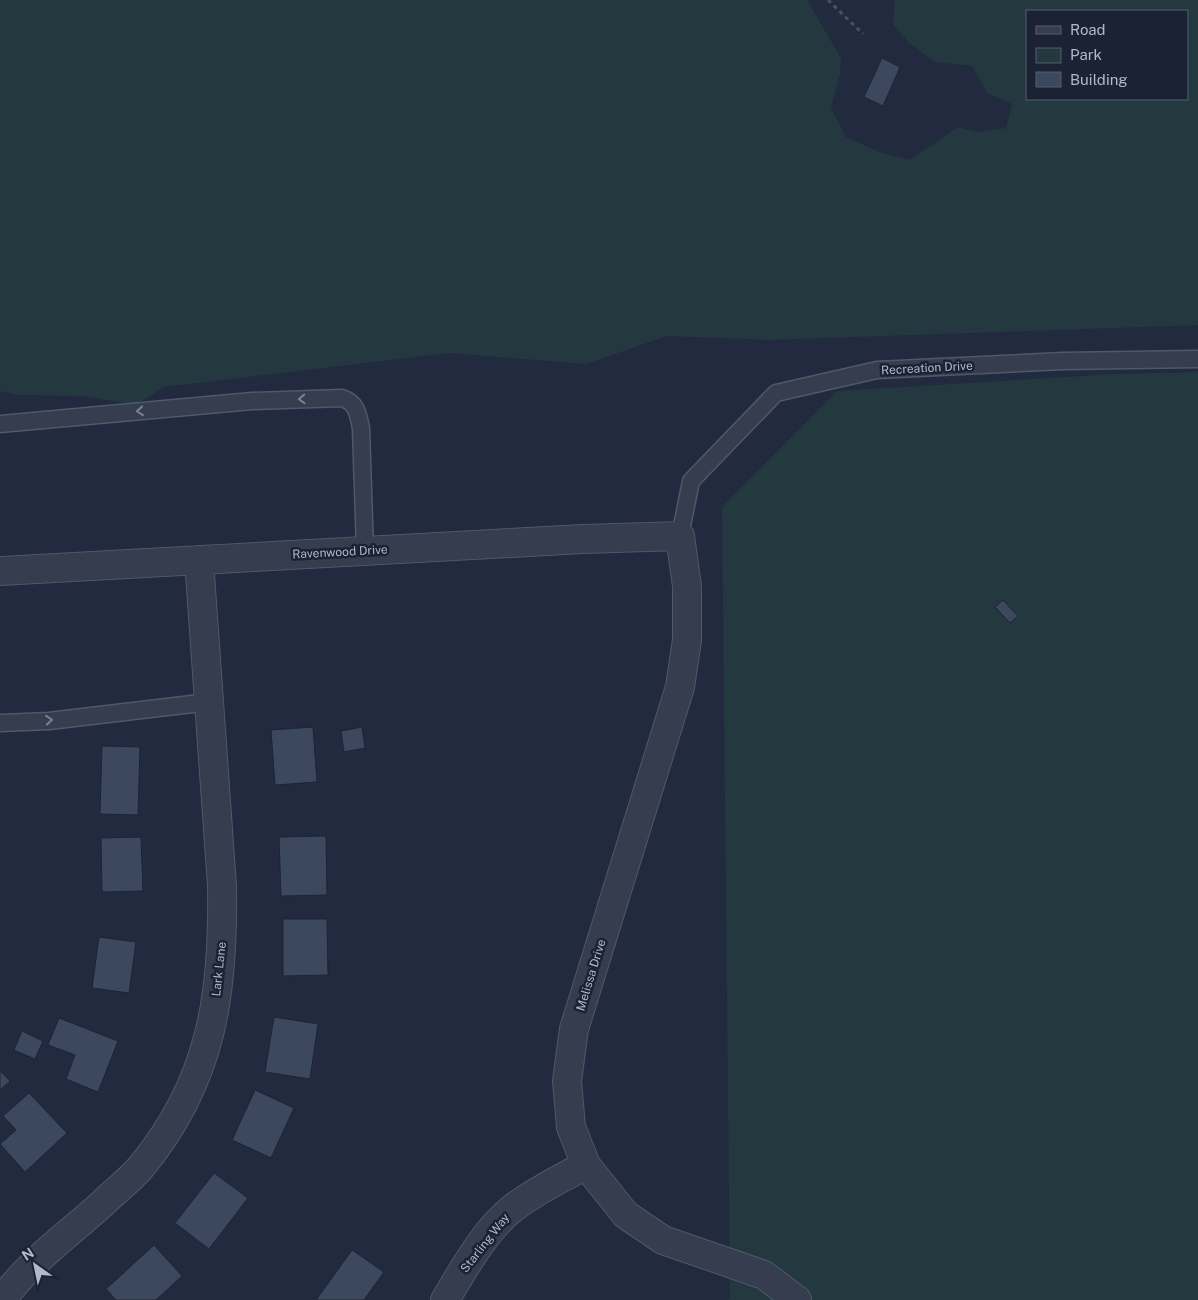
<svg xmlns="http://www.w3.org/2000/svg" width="1198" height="1300" viewBox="0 0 1198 1300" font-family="'Public Sans',sans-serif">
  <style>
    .green { fill: #23393f; fill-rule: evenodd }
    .building { fill: #3c485e; stroke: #1c2435 }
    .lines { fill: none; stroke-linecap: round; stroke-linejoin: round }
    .lane-casing { stroke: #505869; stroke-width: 19 }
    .street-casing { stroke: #505869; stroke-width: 30 }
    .path { stroke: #41565c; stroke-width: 3; stroke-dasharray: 4 4; stroke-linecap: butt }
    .lane { stroke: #353d4e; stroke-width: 16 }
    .street { stroke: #353d4e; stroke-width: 28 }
    .oneway { stroke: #798192 }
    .labels { text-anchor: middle; stroke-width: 5; stroke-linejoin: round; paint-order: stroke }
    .street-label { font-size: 12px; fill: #b1b8ca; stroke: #1a2233 }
  </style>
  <rect width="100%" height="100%" fill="#212a3e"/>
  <!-- green -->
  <path class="green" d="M0,0h807l34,58 -1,16 -9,34 15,29 33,15 31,8 48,-33 20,5 28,-4 6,-24 -25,-11 -15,-27 -37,-4 -26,-19 -16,-19 2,-24h303v325l-428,15 -103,-4 -81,28 -137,-11 -285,34 -28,18 -51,-9 -67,-1 -18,-4zM1027,11h160v88h-160z
    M1198,372v928h-471l3,-3 -8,-790 115,-116 277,-17z"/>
  <!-- building -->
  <path class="building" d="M882,58l18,9 -17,39 -19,-9z
    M1003,600l15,16 -8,7 -15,-16z
    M313,727l4,55 -42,3 -4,-55z
    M362,727l3,21 -21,4 -3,-21z
    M102,746l38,1 -2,68 -38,-1z
    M326,836l1,59 -46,1 -2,-59z
    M141,837l2,54 -41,1 -1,-54z
    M283,919h44l1,56 -45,1z
    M99,937l37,5 -7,51 -37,-5z
    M274,1017l44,7 -8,55 -45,-7z
    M59,1018l59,23 -20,51 -32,-13 9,-24 -27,-10z
    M22,1031l21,10 -8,18 -21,-9z
    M0,1071l10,10 -10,9z
    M255,1090l39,18 -23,50 -39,-18z
    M29,1093l38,40 -42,39 -25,-28 16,-14 -13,-14z
    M214,1173l34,25 -39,51 -34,-26z
    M154,1245l28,31 -26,24h-40l-10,-11z
    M352,1250l32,22 -20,28h-48z"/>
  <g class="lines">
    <defs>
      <path id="lane" d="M0,424l252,-23 90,-3c15,5 16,16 19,30l4,123
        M680,536l11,-55 85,-88 101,-23 186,-9 135,-2
        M0,723l49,-2 160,-19"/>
      <path id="street" d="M0,571l583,-32 97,-3 7,50v54l-7,47 -106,342 -7,52 4,46 15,38 40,50 37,25 101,35 33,25
        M2,1300c28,-39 66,-65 101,-97 12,-12 27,-23 38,-36 71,-86 83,-173 81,-281l-23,-326
        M445,1300c19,-31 39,-69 68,-92 22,-17 49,-30 73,-43"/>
    </defs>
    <!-- lane casing -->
    <use href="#lane" class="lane-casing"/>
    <!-- street casing -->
    <use href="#street" class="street-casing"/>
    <!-- path -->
    <path class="path" d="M828,0l35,34"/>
    <!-- lane -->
    <use href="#lane" class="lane"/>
    <!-- street -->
    <use href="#street" class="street"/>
  </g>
  <!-- one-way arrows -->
  <defs><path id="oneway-chevron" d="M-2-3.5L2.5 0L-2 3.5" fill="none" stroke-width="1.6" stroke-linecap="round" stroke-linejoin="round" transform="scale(1.25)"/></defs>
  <g class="oneway">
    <use href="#oneway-chevron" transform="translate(302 399) rotate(178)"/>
    <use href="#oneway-chevron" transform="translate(140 411) rotate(175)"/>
    <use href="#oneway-chevron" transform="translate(49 720) rotate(-5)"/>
  </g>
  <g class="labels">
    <!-- street labels -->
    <g class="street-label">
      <text transform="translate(927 368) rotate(-3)" y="4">Recreation Drive</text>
      <text transform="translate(340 552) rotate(-3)" y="4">Ravenwood Drive</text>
      <text transform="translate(219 969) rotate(-84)" y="4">Lark Lane</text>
      <text transform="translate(591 975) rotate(-73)" y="4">Melissa Drive</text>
      <text transform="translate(485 1243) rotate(-52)" y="4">Starling Way</text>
    </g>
  </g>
  <!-- legend -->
  <rect x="1026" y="10" width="162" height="90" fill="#1a2233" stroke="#565e6f"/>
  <rect x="1036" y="26" width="25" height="8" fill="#353d4e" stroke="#565e6f"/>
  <text x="1070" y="35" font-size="15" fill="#b1b8ca">Road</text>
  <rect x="1036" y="48" width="25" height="15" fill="#23393f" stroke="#565e6f"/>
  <text x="1070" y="60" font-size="15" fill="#b1b8ca">Park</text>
  <rect x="1036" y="72" width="25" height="15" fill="#3c485e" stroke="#565e6f"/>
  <text x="1070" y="85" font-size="15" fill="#b1b8ca">Building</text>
  <!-- north arrow -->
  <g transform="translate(35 1265) rotate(327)" stroke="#1a2233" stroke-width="4" paint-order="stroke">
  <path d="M0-4L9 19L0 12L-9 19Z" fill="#b1b8ca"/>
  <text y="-8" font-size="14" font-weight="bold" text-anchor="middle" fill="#b1b8ca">N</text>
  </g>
</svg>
